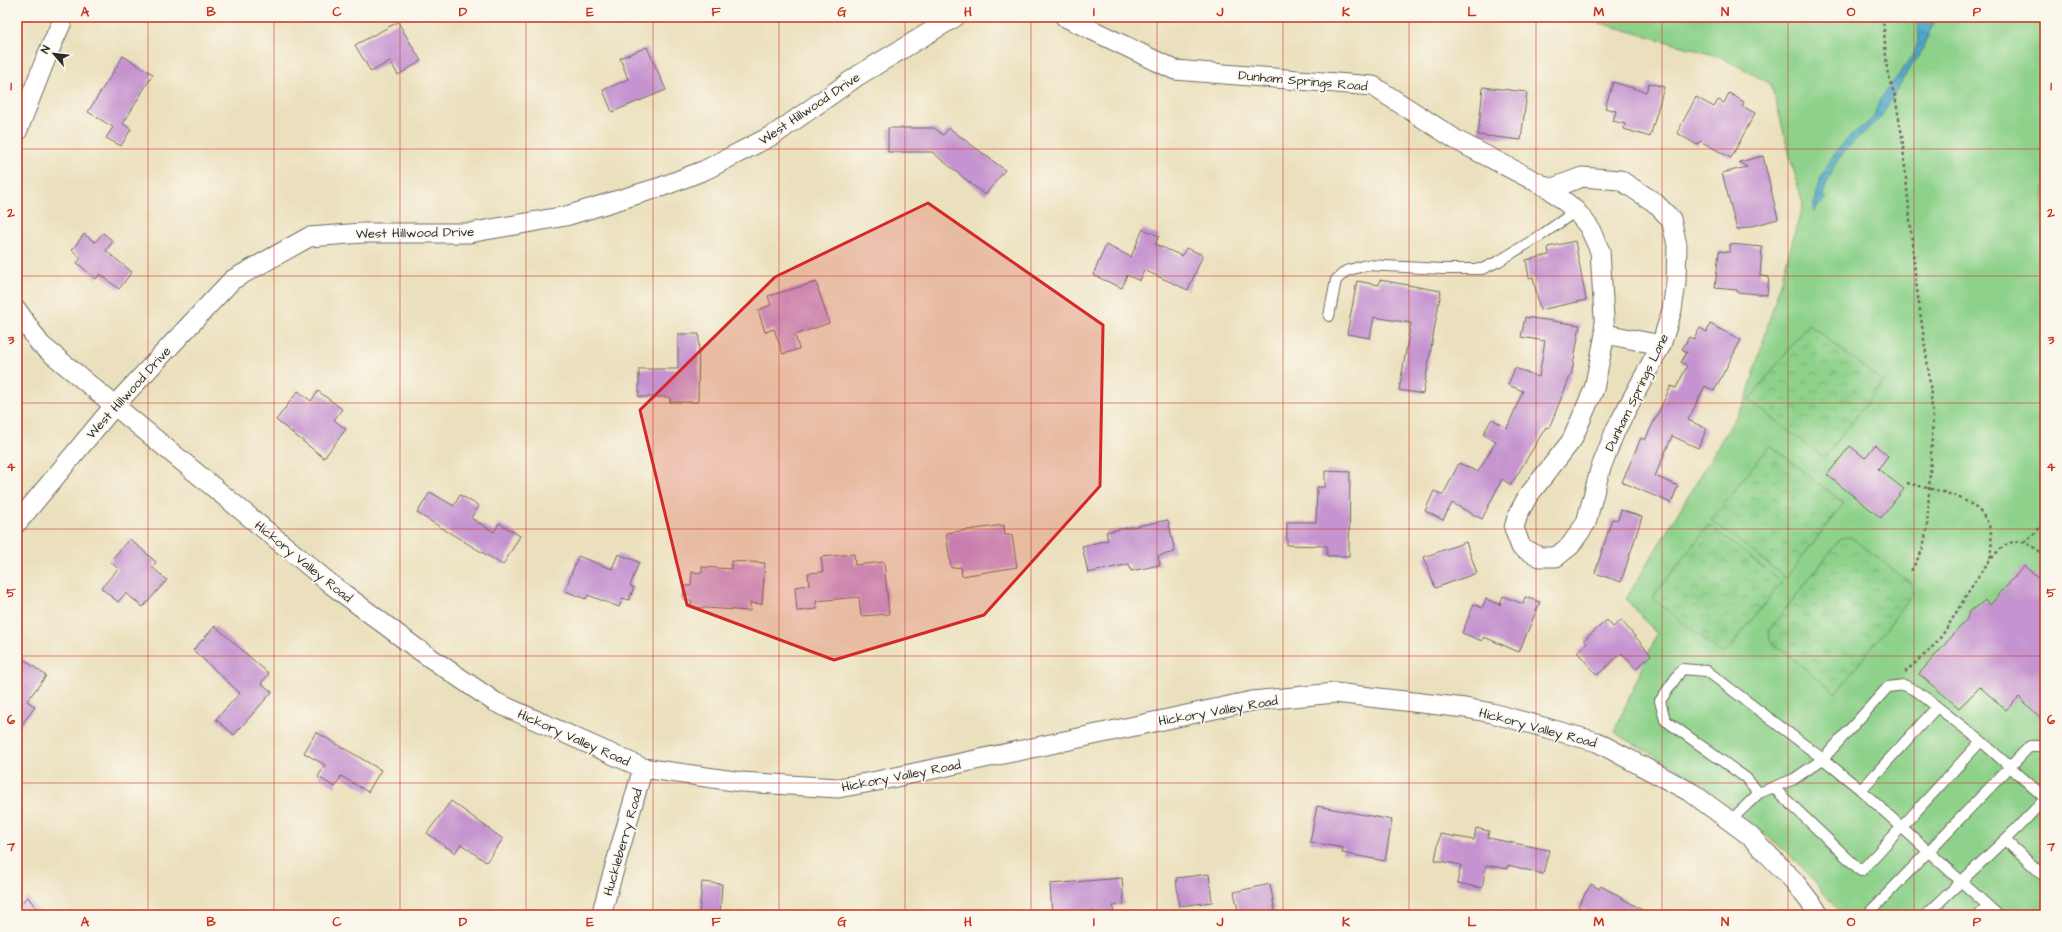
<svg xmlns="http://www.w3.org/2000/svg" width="2062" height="932" viewBox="0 0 2062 932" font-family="'Architects Daughter',sans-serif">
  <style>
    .green { fill: #8dd18a; stroke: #5c7e5a }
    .park { fill: url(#park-crowns); stroke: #5c7e5a }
    .water { fill: url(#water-waves); stroke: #3c6a7a }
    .building { fill: #c593cf }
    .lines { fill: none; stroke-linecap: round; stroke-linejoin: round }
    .service-casing { stroke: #6e6a5e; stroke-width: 12 }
    .minor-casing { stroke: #6e6a5e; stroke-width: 21 }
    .path { stroke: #6e6a5e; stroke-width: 2.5; stroke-dasharray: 3 3; stroke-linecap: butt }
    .service { stroke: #fff; stroke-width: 10 }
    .minor { stroke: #fff; stroke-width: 19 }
    .marked { fill: #d62828; fill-opacity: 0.2; stroke: #d62828; stroke-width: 3; stroke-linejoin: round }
    .grid { fill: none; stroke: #c8321e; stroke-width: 1; stroke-opacity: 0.55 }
    .labels { text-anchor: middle; stroke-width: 3.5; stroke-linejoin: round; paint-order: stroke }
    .street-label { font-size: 13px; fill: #2b2b2b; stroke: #fbf7ec }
    .neatline { fill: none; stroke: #c8321e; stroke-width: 1.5 }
    .grid-label { font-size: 13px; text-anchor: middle; font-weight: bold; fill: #c8321e }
  </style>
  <defs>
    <pattern id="park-crowns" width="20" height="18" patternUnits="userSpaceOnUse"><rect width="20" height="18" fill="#8dd18a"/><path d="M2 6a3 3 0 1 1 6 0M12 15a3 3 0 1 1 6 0" fill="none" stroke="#73aa71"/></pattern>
    <pattern id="water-waves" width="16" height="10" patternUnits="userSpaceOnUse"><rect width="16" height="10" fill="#4ca8ca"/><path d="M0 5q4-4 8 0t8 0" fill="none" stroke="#3f89a4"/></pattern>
  </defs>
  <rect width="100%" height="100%" fill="#fbf7ec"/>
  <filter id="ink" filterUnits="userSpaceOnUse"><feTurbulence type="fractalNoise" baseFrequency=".025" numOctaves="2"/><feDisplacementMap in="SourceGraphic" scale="8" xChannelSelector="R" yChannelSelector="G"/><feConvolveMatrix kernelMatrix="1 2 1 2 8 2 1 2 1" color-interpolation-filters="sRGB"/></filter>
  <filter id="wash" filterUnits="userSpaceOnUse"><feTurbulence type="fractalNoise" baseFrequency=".012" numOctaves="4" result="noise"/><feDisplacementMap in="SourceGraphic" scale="16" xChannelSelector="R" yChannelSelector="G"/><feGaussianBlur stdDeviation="0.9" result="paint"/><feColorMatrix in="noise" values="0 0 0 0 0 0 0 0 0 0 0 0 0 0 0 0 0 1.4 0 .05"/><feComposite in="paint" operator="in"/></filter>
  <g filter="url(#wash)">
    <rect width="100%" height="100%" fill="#ebe0bd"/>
    <!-- green -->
    <path class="green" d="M1579,17h466v898h-203l-41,-49 -51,-45 -52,-40 -84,-49 43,-98 -31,-35 120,-199 57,-195 -32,-121 -50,-27z"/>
    <!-- park -->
    <path class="park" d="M1808,324l75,58 -59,76 -75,-58z
      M1770,445l74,58 -58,75 -75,-58z
      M1709,525l73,57 -58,73 -72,-57z
      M1851,537l61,47 1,10 -77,99 -66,-52 -1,-11 72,-92z"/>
    <!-- water -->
    <path class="water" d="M1918,17h18l-17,40 -9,10 -29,50 -34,31 -12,16 -12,29 2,6 -11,12c-1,-29 19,-60 41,-79 4,-4 10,-6 15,-10 6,-7 6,-15 10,-22 11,-18 34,-39 38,-59 2,-8 -1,-16 0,-24z"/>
    <g id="blocks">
      <!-- building -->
      <path class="building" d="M398,22l23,39 -23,14 -8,-14 -19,11 -16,-27z
        M647,47l19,43 -54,22 -9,-22 25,-11 -8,-21z
        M123,56l30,18 -30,50 8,5 -10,17 -15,-8 7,-11 -25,-15z
        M1613,82l33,10 3,-9 15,4 -14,50 -26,-8 1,-5 -12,-3 3,-10 -11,-3z
        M1483,87l44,5 -6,48 -43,-5z
        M1729,93l15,9 -2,4 13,7 -24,45 -31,-17 -3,4 -20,-12 19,-36 18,10 4,-7 6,3z
        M888,128h46l9,7 6,-7 56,42 -20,25 -53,-43h-44z
        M1763,156l15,63 -41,11 -15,-57 25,-6 -8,-5z
        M1143,229l16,7 -4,8 27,12 4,-8 17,7 -15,35 -44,-20 -4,11 -13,-6 -5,13 -29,-13 13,-30 25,12z
        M103,233l10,8 -7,10 26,21 -13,17 -19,-15 -4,5 -19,-16 4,-5 -9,-8 12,-16 11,8z
        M1575,241l11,59 -46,10 -7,-33 -4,1 -3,-18 23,-5 -1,-8z
        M1730,244l32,3 -2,29 9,1 -2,18 -30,-3v-2l-22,-2 4,-37 11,1z
        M1380,280l61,11 -18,103 -24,-4 12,-67 -37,-6 -4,21 -23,-4 10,-53 22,4z
        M816,282l13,41 -34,12 4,14 -16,5 -9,-25 -9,3 -7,-22 13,-5 -3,-9z
        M1525,317l55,8 -8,47 -23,56 -3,-1 -35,58 -9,-6 -20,40 -30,-16 -9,17 -18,-9 9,-20 9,4 16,-32 19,9 18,-31 -13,-7 9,-15 15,9 16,-37 -15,-6 7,-17 24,9 6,-36 -24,-4z
        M1710,324l31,16 -27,51 -9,-5 -17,34 19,9 -9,19 -26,-12 -17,40 23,10 -7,17 -49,-21 19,-44 4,2 26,-54 5,2 11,-22 -6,-4 6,-10 -5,-3 7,-12 5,2 6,-11 7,4z
        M678,334h21l-1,68h-28v-5h-31v-28h39z
        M298,391l13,10 7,-10 24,18 -8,11 12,9 -22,29 -48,-38z
        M1875,445l13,11 -10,13 26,20 -23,29 -54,-43 23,-29 15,12z
        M1325,471l25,1 -1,84h-22v-10l-40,-1v-23h29l1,-35h8z
        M430,492l24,14 6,-11 19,11 -8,12 23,14 5,-9 21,13 -17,29 -86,-52z
        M1621,510l21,7 -21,65 -26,-9 17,-54 6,1z
        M1168,520l7,32 -17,4 2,9 -29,6 -2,-7 -41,9 -6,-27 26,-6 -2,-8z
        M1004,525l1,10h7l5,32 -55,9 -1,-9 -10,1 -5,-35z
        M130,539l26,23 -4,5 15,13 -24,27 -17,-14 -8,9 -17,-14 17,-19 -8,-8z
        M1466,542l11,31 -42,15 -11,-31z
        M618,554l21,8 -9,24 4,1 -5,13 -6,-2 -4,9 -31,-12 -2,4 -21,-8 13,-35 34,13z
        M854,554l1,11 29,-3 5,52 -28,2 -2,-19 -43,4 1,8 -20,2 -2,-24 14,-2 -1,-12 15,-1 -2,-15z
        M731,561l34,2 -3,41 -12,-1v8l-59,-4v-7l-8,-1 1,-13h7l1,-14 10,1v-6l29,2z
        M2024,566l21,17v139l-26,-25 -13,13 -26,-23 -21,21 -40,-34 48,-55 2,-8 8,-4 8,-7 5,5z
        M1503,596l20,8 2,-7 15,5 -21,50 -35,-15 -2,4 -20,-8 12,-29 8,4 4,-9 14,6z
        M1607,620l6,7 8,-7 30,35 -15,14 -14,-16 -25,22 -20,-23 10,-9 -3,-3z
        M215,626l54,48 -8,9 11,9 -38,43 -18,-16 24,-26 -47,-43z
        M17,654l29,22 -19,25 8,6 -18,24z
        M316,732l65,38 -13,22 -27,-16 -6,11 -17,-10 7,-12 -21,-12z
        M451,801l52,38 -17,23 -25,-18 -6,9 -28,-20z
        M1317,806l75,14 -7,41 -43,-8 1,-5 -33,-6z
        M1476,828l13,3 -1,7 61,12 -6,24 -35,-9v4l-22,-4 -4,23 -25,-5 4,-18 -26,-5 5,-26 34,6z
        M1209,874l3,28 -33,4 -3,-28z
        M1122,878l2,27 -11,1 1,9h-20l-1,-4 -41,3 -2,-30z
        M702,882l20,2 -2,31h-21z
        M1270,884l5,27 -19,4h-17l-5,-23z
        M1591,884l8,5 2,-3 50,29h-57l-16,-9z
        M28,897l13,18h-24v-9z"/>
    </g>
  </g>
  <g filter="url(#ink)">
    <use href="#blocks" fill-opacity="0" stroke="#6e6a5e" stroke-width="1"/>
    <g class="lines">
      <defs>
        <path id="service" d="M1329,316l7,-36 10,-9 20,-6 76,4h40l17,-8 41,-25 36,-25
          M1774,788l87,83 120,-130
          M1861,790l76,-83
          M1759,793l-13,-15 -81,-58 -5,-19 22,-32 25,2 116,88 38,31 137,125
          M1730,821l29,-28 35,-14 29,-20 65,-72 16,-2 14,7 63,49 64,57
          M2005,840l40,37
          M1867,915l163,-169h9
          M1926,915l90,-86 29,-30
          M1979,915l9,-9"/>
        <path id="minor" d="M1065,17l110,53 198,16 85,55 92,48
          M17,132l29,-74 18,-41
          M1582,177l38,3 34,22 17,17 6,26 -1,38 -4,27 -11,35 -45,84 -16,41 -14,53 -16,23 -14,11h-16l-19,-10 -7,-19 4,-14 10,-18 44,-56 22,-51 11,-55 -5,-83 -11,-24 -13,-16 -26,-22z
          M17,310l23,34 292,241 84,63 79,54 148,66 98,14 97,6 39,-7 375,-80 83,-8 130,15 27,5 105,29 95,51 57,42 45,46 26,34
          M1605,334l56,11
          M17,523l97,-117 118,-126 77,-43 54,-4h106l97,-17 95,-29 44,-17 70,-36 84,-59 96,-58
          M601,915l42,-147"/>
      </defs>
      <!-- service casing -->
      <use href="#service" class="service-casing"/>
      <!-- minor casing -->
      <use href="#minor" class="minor-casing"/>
      <!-- path -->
      <path class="path" d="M1883,17l4,53 8,26 7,40 14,147 13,91 4,44 -6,111 -5,22 -11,20
        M1907,483c30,8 77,13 84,50 1,9 0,19 -1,28
        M2024,542c9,-7 17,-13 21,-25
        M1905,672c12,-11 25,-21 35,-34 16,-21 47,-87 70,-95 13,-5 26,5 35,13"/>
      <!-- service -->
      <use href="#service" class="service"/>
      <!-- minor -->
      <use href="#minor" class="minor"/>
    </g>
  </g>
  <!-- marked area -->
  <path class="marked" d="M928,203l175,122 -3,161 -116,129 -150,45 -147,-55 -47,-195 135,-133z"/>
  <!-- grid -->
  <path class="grid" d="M148,17v898M274,17v898M400,17v898M526,17v898M653,17v898M779,17v898M905,17v898M1031,17v898M1157,17v898M1283,17v898M1409,17v898M1536,17v898M1662,17v898M1788,17v898M1914,17v898M17,149h2028M17,276h2028M17,403h2028M17,529h2028M17,656h2028M17,783h2028"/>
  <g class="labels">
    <!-- street labels -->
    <g class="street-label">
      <text transform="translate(1303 80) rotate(5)" y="5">Dunham Springs Road</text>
      <text transform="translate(809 108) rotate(-34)" y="5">West Hillwood Drive</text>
      <text transform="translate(415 232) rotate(-1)" y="5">West Hillwood Drive</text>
      <text transform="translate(128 392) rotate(-48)" y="5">West Hillwood Drive</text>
      <text transform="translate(1636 392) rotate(-64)" y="5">Dunham Springs Lane</text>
      <text transform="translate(304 561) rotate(39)" y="5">Hickory Valley Road</text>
      <text transform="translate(1218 710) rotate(-10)" y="5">Hickory Valley Road</text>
      <text transform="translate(1538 727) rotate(15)" y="5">Hickory Valley Road</text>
      <text transform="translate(574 737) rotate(24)" y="5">Hickory Valley Road</text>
      <text transform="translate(901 775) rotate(-11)" y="5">Hickory Valley Road</text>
      <text transform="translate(622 842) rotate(-74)" y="5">Huckleberry Road</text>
    </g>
  </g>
  <!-- margin -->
  <rect width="2062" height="932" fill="none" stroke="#fbf7ec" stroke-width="44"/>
  <!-- north arrow -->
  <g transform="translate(54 54) rotate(298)" stroke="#fbf7ec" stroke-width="3" paint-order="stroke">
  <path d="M0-3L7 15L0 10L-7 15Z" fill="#2b2b2b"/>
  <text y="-6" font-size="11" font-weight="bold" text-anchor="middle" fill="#2b2b2b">N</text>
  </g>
  <rect x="22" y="22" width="2018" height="888" class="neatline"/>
  <g class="grid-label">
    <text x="85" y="16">A</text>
    <text x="211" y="16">B</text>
    <text x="337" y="16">C</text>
    <text x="463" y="16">D</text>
    <text x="590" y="16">E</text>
    <text x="716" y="16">F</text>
    <text x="842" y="16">G</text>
    <text x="968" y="16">H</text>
    <text x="1094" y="16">I</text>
    <text x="1220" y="16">J</text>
    <text x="1346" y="16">K</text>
    <text x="1472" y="16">L</text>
    <text x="1599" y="16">M</text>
    <text x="1725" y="16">N</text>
    <text x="1851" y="16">O</text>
    <text x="1977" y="16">P</text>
    <text x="11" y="90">1</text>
    <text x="2051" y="90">1</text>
    <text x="11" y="217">2</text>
    <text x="2051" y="217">2</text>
    <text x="11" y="344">3</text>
    <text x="2051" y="344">3</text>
    <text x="11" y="471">4</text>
    <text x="2051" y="471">4</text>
    <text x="11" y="597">5</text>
    <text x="2051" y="597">5</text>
    <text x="11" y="724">6</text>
    <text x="2051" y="724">6</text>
    <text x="11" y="851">7</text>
    <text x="2051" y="851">7</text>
    <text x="85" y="926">A</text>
    <text x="211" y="926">B</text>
    <text x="337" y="926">C</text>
    <text x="463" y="926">D</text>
    <text x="590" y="926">E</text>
    <text x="716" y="926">F</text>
    <text x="842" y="926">G</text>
    <text x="968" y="926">H</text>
    <text x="1094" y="926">I</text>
    <text x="1220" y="926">J</text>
    <text x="1346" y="926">K</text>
    <text x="1472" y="926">L</text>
    <text x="1599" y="926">M</text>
    <text x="1725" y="926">N</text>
    <text x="1851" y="926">O</text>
    <text x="1977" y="926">P</text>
  </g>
</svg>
